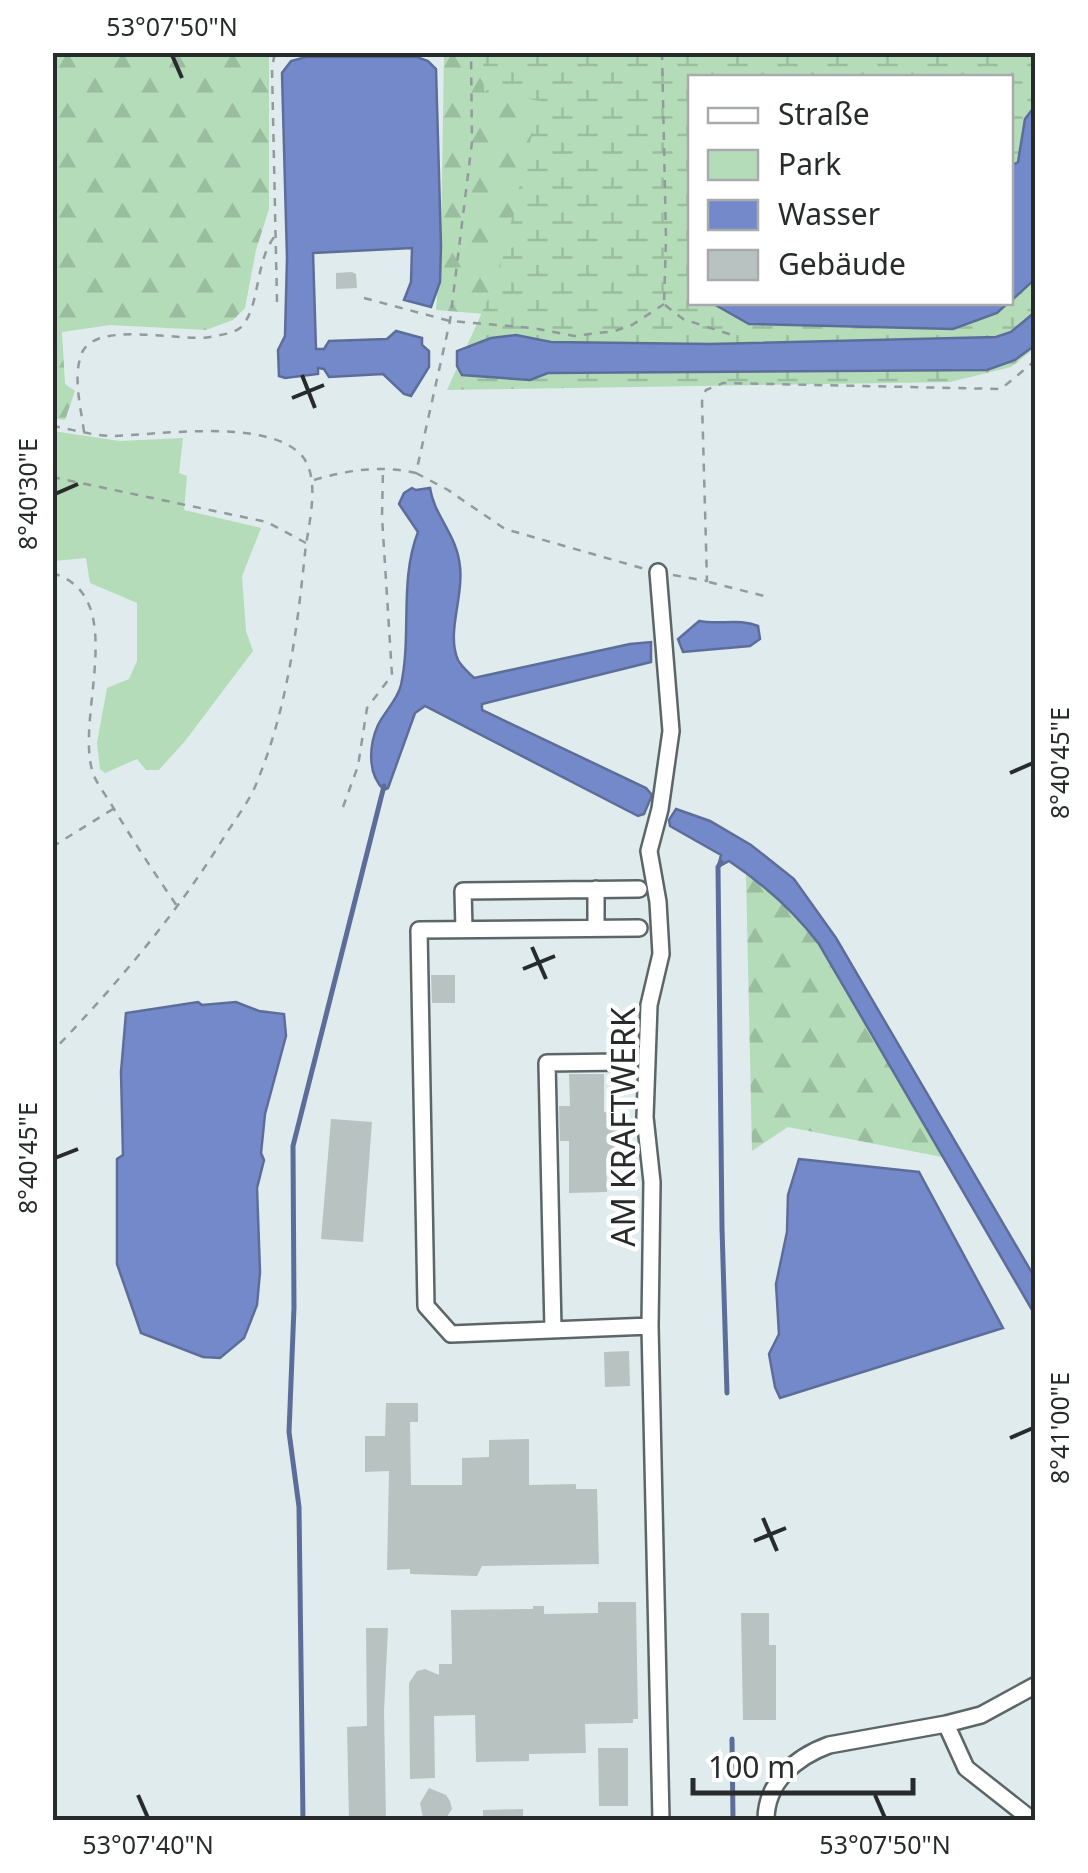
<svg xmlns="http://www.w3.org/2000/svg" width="1088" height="1873" viewBox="0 0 1088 1873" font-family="'Noto Sans',sans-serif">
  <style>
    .green { fill: #b4dcb9 }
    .forest { fill: url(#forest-firs) }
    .wetland { fill: url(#wetland-marsh); fill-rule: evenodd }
    .water { fill: #7489c9; stroke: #5d6d9a; stroke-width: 2.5 }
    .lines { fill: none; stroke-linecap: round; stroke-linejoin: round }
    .stream { stroke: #5d6d9a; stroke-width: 5 }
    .building { fill: #b8c3c1 }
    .minor-casing { stroke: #5c6668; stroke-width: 20 }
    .path { stroke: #929a9c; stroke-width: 2.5; stroke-dasharray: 8 8; stroke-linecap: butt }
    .minor { stroke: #fff; stroke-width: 15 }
    .ticks { fill: none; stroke: #272b2c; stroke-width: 4 }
    .labels { text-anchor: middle; stroke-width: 9; stroke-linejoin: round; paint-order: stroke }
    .street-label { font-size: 32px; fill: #272b2c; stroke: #fff }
    .neatline { fill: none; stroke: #272b2c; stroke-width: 4 }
    .ticks-label { font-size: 25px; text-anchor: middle; fill: #272b2c }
  </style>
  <defs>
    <pattern id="forest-firs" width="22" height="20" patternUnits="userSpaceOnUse" patternTransform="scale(2.5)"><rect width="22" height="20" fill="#b4dcb9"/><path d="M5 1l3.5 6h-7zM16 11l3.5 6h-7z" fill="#9bbd9f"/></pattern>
    <pattern id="wetland-marsh" width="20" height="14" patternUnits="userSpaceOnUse" patternTransform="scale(2.5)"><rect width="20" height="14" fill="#b4dcb9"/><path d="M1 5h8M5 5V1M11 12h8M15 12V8" fill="none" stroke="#9bbd9f"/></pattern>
  </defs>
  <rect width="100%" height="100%" fill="#dfebed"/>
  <!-- green -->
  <path class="green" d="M53,431l67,10 63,-3 -4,35 8,3 -3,34 77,18 -19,48 4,55 7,20 -68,90 -26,29h-13l-9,-11 -32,14 -5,-4 -3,-26 10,-55 22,-9 8,-18v-58l-47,-20 -4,-25 -33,3z"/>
  <!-- forest -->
  <path class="forest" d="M52,53h217v156l-13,41 -11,58 -12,12 -27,10 -96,-5 -48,7 3,52 10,7 -10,29 -13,-2z
    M444,53h99l-3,101 -37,125 -18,35 -49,-4 5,-66z
    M746,872l47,38 26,34 123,213 -154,-30 -36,24z"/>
  <!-- wetland -->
  <path class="wetland" d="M483,53h552v295l-24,19 -61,15 -503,8 51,-113 42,-176 -56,-10zM690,78h320v224h-320z"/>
  <!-- water -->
  <path class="water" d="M306,57h111l11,4 8,8 5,177 -1,36 -9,25 -27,-7 7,-18 1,-34 -99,5 3,96h8l5,-8 58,-2 9,-8 26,7v7l7,6v16l-18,29 -7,-2 -21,-20 -54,3 -5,-8 -6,-1v6l-33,4 -6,-2 -1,-26 7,-14 2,-78 -5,-185 9,-12z
    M1035,106v173l-24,22v-135l7,-4 7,-43z
    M712,303h296l-11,10 -44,16 -204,-5z
    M1035,312v33l-20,15 -28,10 -439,3 -18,7 -68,-5 -5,-9v-15l34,-13 25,-3 35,7 159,2 286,-7 15,-5z
    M412,488l4,2 14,-2c4,28 27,46 30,79 4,29 -14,66 -2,93 3,6 11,13 16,18l156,-34 21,-2v20l-169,42v6l164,78 6,7 -8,19 -6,2 -213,-110 -10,7 -27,75 -4,2c-17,-16 -15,-45 -6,-65 7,-14 20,-26 23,-40 11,-51 -2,-104 17,-153l-19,-28 5,-11z
    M699,621c21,4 40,-3 59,5l2,13 -10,7 -67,6 -5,-13z
    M676,809l34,12 41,24 43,34 42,59 199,340v37l-216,-371c-26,-34 -54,-59 -90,-83l-11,6 3,-12 -51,-29 -1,-6z
    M198,1002l4,3 34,-3 23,9 25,3 2,22 -21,78 -4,39 3,7 -7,28 3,84 -3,33 -13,33 -24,20 -17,-1 -62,-24 -24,-69v-105l6,-4 -2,-83 5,-59z
    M799,1159l120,13 84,156 -223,70 -5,-11 -6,-33 10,-20 -3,-50 11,-52 1,-37z"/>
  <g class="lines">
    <!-- stream -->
    <path class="stream" d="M721,862l-3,5 4,361 5,165
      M732,1739l1,81
      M303,1820l-4,-313 -10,-75 5,-125 -1,-161 91,-360"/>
  </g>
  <!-- building -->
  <path class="building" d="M352,272l4,2 1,14 -21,1v-16z
    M431,975h24v28h-23z
    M569,1074h35v38l15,1 2,44 -15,1 1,34 -38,1v-52h-9l-1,-35h11z
    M331,1119l41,3 -9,120 -42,-3z
    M629,1351l1,35 -25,1 -1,-35z
    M386,1403h32v19h-8l1,63h51v-27l27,-1v-17l40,-1v46l47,-1v5h21l2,75 -117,2 -5,10 -67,-2v-5l-23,1 2,-99 -24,1v-36h20z
    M598,1602h38l2,117h-5v4l-48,1 1,29 -57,1v7l-53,1 -1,-47 -41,1 1,62 -25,1 -1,-96 8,-12 8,-2 14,6v-11h13l-1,-54 82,-1v-3h11v8l54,-1z
    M741,1613h28v32h7v75h-33z
    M366,1628h22l-4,83 2,109h-37l-2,-93 20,-1z
    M598,1748h30v58h-29z
    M429,1788l17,7 4,6 2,8 -7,11 -22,-2 -3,-15z
    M523,1809v11h-40v-10z"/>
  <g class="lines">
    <defs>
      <path id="minor" d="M658,572l13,159 -11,78 -11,42 9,51 3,52 -12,51 -4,112 7,65 -2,144 11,494
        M596,889v39
        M639,928l-220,2 7,376 25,28 199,-8
        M464,929l-1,-38 176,-2
        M553,1329l-6,-266 75,-1
        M946,1724l20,44 66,52
        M766,1820c0,-38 30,-63 63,-75l117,-21 35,-9 55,-30"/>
    </defs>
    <!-- minor casing -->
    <use href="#minor" class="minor-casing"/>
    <!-- path -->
    <path class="path" d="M662,52l4,187 -2,64
      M364,298l86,23 83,7 41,8 41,-5 17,-6 32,-21
      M277,302l-5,-233 2,-12 6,-5
      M665,305l18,14 52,17
      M52,426c20,3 41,10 60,10 46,-1 158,-19 191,21 18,24 5,69 2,96 -8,78 -18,156 -48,229 -7,18 -20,35 -31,52 -49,80 -109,150 -174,218
      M84,432c-3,-24 -11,-53 -3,-77 12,-36 98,-13 129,-18 10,-2 22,-3 30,-9 21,-20 14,-66 35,-92
      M416,473l32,17 57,39 140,40
      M52,477l215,45 39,21
      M314,480c34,-10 67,-15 102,-7l34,-152 22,-179 -1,-90
      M52,573c81,23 20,147 42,203 5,11 14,22 20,33 20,33 41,65 63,97
      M673,575l34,6 -5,-180 4,-11 17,-7 278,6 35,-29
      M709,582l59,15
      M343,807l15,-41 9,-58 25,-33 -10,-158 1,-47
      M52,847l61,-38"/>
    <!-- minor -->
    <use href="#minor" class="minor"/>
  </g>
  <!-- ticks -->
  <path class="ticks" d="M172,55l10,23M302,375l13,33M292,398l32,-13M55,494l23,-10M1010,773l23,-10M532,947l14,32M523,969l32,-13M55,1158l23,-9M1010,1438l23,-10M763,1518l14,33M754,1541l32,-13M138,1795l10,23M875,1795l10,23"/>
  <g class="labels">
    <!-- street labels -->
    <g class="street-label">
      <text transform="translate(624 1127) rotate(-90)" y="11">AM KRAFTWERK</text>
    </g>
  </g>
  <!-- border -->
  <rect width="1088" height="1873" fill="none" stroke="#ffffff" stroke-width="110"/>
  <!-- legend -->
  <rect x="688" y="75" width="325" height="230" fill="#ffffff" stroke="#a9aaab" stroke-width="2.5"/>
  <rect x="708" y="108" width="50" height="15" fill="#ffffff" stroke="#a9aaab" stroke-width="2.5"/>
  <text x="778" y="125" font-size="30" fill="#272b2c">Straße</text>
  <rect x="708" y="150" width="50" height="30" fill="#b4dcb9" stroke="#a9aaab" stroke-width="2.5"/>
  <text x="778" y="175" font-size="30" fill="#272b2c">Park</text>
  <rect x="708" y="200" width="50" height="30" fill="#7489c9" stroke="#a9aaab" stroke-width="2.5"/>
  <text x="778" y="225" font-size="30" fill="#272b2c">Wasser</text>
  <rect x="708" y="250" width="50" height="30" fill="#b8c3c1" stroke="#a9aaab" stroke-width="2.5"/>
  <text x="778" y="275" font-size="30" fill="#272b2c">Gebäude</text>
  <!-- scale -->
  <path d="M693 1778v15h220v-15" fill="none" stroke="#272b2c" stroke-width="5"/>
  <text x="708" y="1778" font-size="30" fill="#272b2c" stroke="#ffffff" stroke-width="8" paint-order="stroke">100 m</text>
  <rect x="55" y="55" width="978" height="1763" class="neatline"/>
  <g class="ticks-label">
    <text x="172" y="36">53°07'50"N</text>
    <text transform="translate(28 494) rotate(-90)" y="9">8°40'30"E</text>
    <text transform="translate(1060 763) rotate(-90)" y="9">8°40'45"E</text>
    <text transform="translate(28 1158) rotate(-90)" y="9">8°40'45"E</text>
    <text transform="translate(1060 1428) rotate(-90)" y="9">8°41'00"E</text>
    <text x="148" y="1854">53°07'40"N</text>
    <text x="885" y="1854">53°07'50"N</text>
  </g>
</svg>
